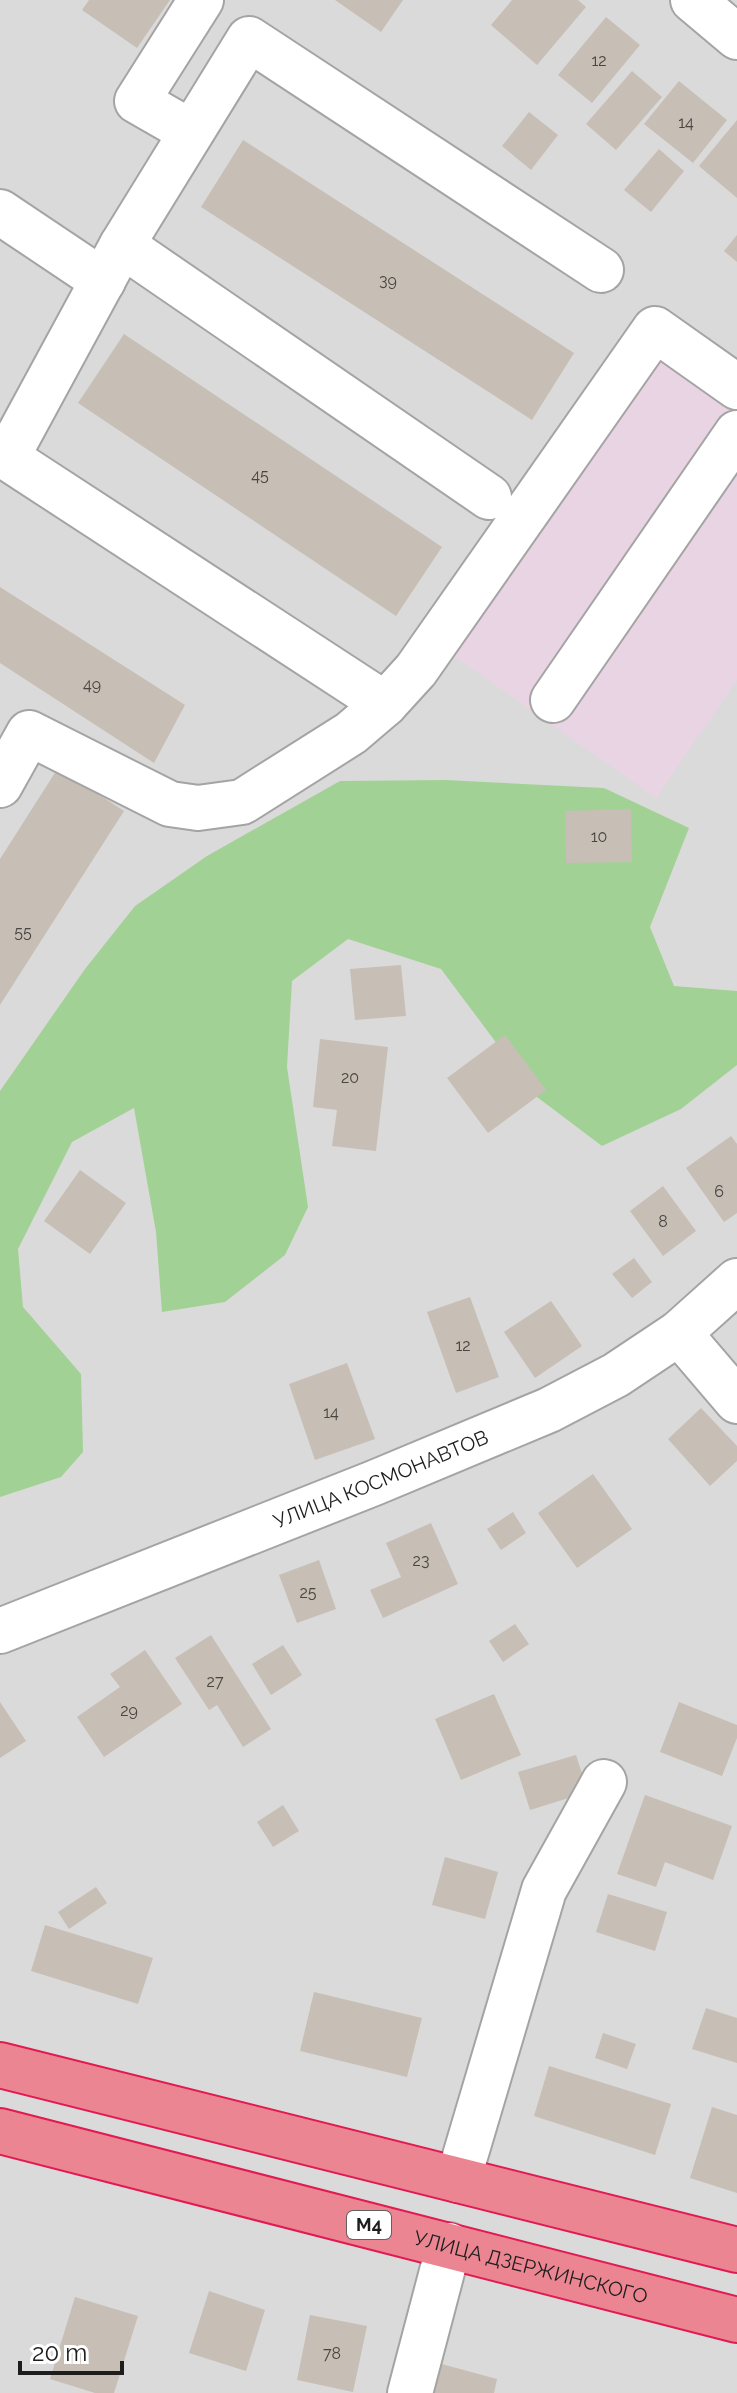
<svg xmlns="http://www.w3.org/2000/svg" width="737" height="2393" viewBox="0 0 737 2393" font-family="Raleway,sans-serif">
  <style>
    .residential { fill: #dbdada }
    .industrial { fill: #e8d4e3 }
    .forest { fill: #a2d195 }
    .building { fill: #c7beb5 }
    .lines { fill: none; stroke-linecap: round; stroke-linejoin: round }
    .minor-casing { stroke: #a4a4a4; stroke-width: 48 }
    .highway-casing { stroke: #e11b52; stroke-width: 48 }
    .minor { stroke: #fff; stroke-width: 44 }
    .highway { stroke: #eb8592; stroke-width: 44 }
    .labels { text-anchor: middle; stroke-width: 8; stroke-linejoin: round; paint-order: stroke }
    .number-label { font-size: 16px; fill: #484543 }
    .shield { fill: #fff; stroke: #616161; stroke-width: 2 }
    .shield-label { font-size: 18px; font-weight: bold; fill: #1d1d1d }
    .street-label { font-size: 20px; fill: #1d1d1d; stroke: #fff }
  </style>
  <rect width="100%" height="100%" fill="#efebe2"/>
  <!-- residential -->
  <path class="residential" d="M0,0h737v2393h-737z"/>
  <!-- industrial -->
  <path class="industrial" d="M659,310l78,54v316l-81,118 -225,-158z"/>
  <!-- forest -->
  <path class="forest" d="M446,780l158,8 85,40 -39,99 24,59 63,5v74l-56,44 -79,37 -65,-49 -96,-128 -93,-30 -56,42 -5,86 21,140 -23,48 -60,47 -63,10 -6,-80 -22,-124 -62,34 -54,107 5,58 58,67 2,78 -22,25 -61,20v-406l85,-122 50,-63 72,-50 133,-75z"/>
  <!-- building -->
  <path class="building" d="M89,0h81l-33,48 -55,-38z
    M335,0h68l-22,32z
    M512,0h66l8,7 -49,58 -46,-40z
    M606,17l34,28 -48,58 -34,-28z
    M632,71l30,26 -46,53 -30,-26z
    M679,81l48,39 -34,43 -49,-39z
    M529,112l29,23 -27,35 -29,-24z
    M737,120v78l-38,-32z
    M243,140l331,213 -42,67 -331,-213z
    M659,149l25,22 -33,41 -27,-22z
    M737,235v27l-13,-11z
    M124,334l318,213 -46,69 -318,-213z
    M0,587l185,118 -31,58 -154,-100z
    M58,768l66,43 -124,194v-146z
    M631,809l1,53 -66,1 -1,-52z
    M401,965l5,51 -51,4 -5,-51z
    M505,1035l41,55 -58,43 -41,-55z
    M320,1039l68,8 -12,104 -44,-5 5,-36 -24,-3z
    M731,1136l6,8v69l-13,9 -38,-54z
    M80,1170l46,33 -36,51 -46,-33z
    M663,1186l33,45 -33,25 -33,-45z
    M634,1258l18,24 -20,16 -20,-24z
    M470,1297l29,80 -43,16 -29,-81z
    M551,1301l31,45 -47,32 -31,-46z
    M347,1363l28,76 -60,21 -26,-76z
    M701,1408l36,38v15l-27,25 -42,-47z
    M593,1474l39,55 -55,39 -39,-55z
    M513,1512l13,21 -25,17 -14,-21z
    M431,1523l27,61 -75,34 -13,-28 31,-13 -15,-34z
    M319,1560l17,49 -39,14 -18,-48z
    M515,1624l14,20 -26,18 -14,-21z
    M211,1635l60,94 -28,18 -26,-42 -8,5 -34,-52z
    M283,1645l19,30 -31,20 -19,-31z
    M145,1650l37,54 -78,53 -27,-40 43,-30 -10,-13z
    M494,1694l27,61 -60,25 -26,-61z
    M0,1702l26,39 -26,17z
    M679,1702l58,23v13l-15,38 -62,-24z
    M576,1755l12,37 -58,18 -12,-38z
    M645,1795l87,31 -19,54 -48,-18 -9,25 -39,-13z
    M283,1805l16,26 -26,16 -16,-25z
    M445,1857l53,15 -13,47 -53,-14z
    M96,1887l11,16 -38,26 -11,-17z
    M608,1894l59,18 -12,39 -59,-19z
    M45,1925l108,33 -15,46 -107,-33z
    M314,1992l108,26 -15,59 -107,-26z
    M706,2008l31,10v45l-45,-14z
    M603,2033l33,11 -9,25 -32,-11z
    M549,2066l122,38 -16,51 -121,-39z
    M712,2107l25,8v78l-47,-15z
    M209,2291l56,19 -19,61 -57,-18z
    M75,2297l63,19 -24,77h-19l-45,-14z
    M310,2315l57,11 -14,66 -56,-12z
    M438,2363l59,16 -3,14h-63z"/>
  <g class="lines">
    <defs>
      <g id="minor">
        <path d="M693,0l44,37"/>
        <path d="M191,132l-54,-31 64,-101"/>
        <path d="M0,212l103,69"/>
        <path d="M122,245l367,252"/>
        <path d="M0,453l385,251"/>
        <path d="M7,457l115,-212 127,-206 352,231"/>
        <path d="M553,700l184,-267"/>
        <path d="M0,785l29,-52 141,71 28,4 44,-6 109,-69 34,-29 31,-34 239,-341 82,58"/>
        <path d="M679,1333l58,68"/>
        <path id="s1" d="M0,1631l374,-148 175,-73 67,-35 63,-42 58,-52"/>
        <path d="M458,2180l86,-290 60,-108"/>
        <path d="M410,2393l39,-148"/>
      </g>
      <g id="highway">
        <path d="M0,2065l737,185"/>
        <path id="s2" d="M0,2131l737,189"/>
      </g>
    </defs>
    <!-- minor casing -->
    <use href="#minor" class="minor-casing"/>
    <!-- highway casing -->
    <use href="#highway" class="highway-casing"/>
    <!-- minor -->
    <use href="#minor" class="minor"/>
    <!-- highway -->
    <use href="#highway" class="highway"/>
  </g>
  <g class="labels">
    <!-- number labels -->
    <g class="number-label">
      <text x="599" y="66">12</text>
      <text x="686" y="128">14</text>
      <text x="388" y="286">39</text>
      <text x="260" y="481">45</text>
      <text x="92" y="690">49</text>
      <text x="599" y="842">10</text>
      <text x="23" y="938">55</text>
      <text x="350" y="1083">20</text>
      <text x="719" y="1197">6</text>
      <text x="663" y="1227">8</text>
      <text x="463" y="1351">12</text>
      <text x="331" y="1418">14</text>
      <text x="421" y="1566">23</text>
      <text x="308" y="1598">25</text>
      <text x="215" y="1687">27</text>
      <text x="129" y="1716">29</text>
      <text x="332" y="2359">78</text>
    </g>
    <!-- shield labels -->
    <rect class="shield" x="347" y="2211" width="44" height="28" rx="6"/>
    <g class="shield-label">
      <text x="369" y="2231">M4</text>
    </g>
    <!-- street labels -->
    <g class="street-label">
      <text dy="7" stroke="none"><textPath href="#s1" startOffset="410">УЛИЦА КОСМОНАВТОВ</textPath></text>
      <text dy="7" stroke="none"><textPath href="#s2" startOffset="548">УЛИЦА ДЗЕРЖИНСКОГО</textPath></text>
    </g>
  </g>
  <!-- scale -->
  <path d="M20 2361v12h102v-12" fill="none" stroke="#1d1d1d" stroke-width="4"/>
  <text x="32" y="2361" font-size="24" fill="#1d1d1d" stroke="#ffffff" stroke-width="6" paint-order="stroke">20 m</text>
</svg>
